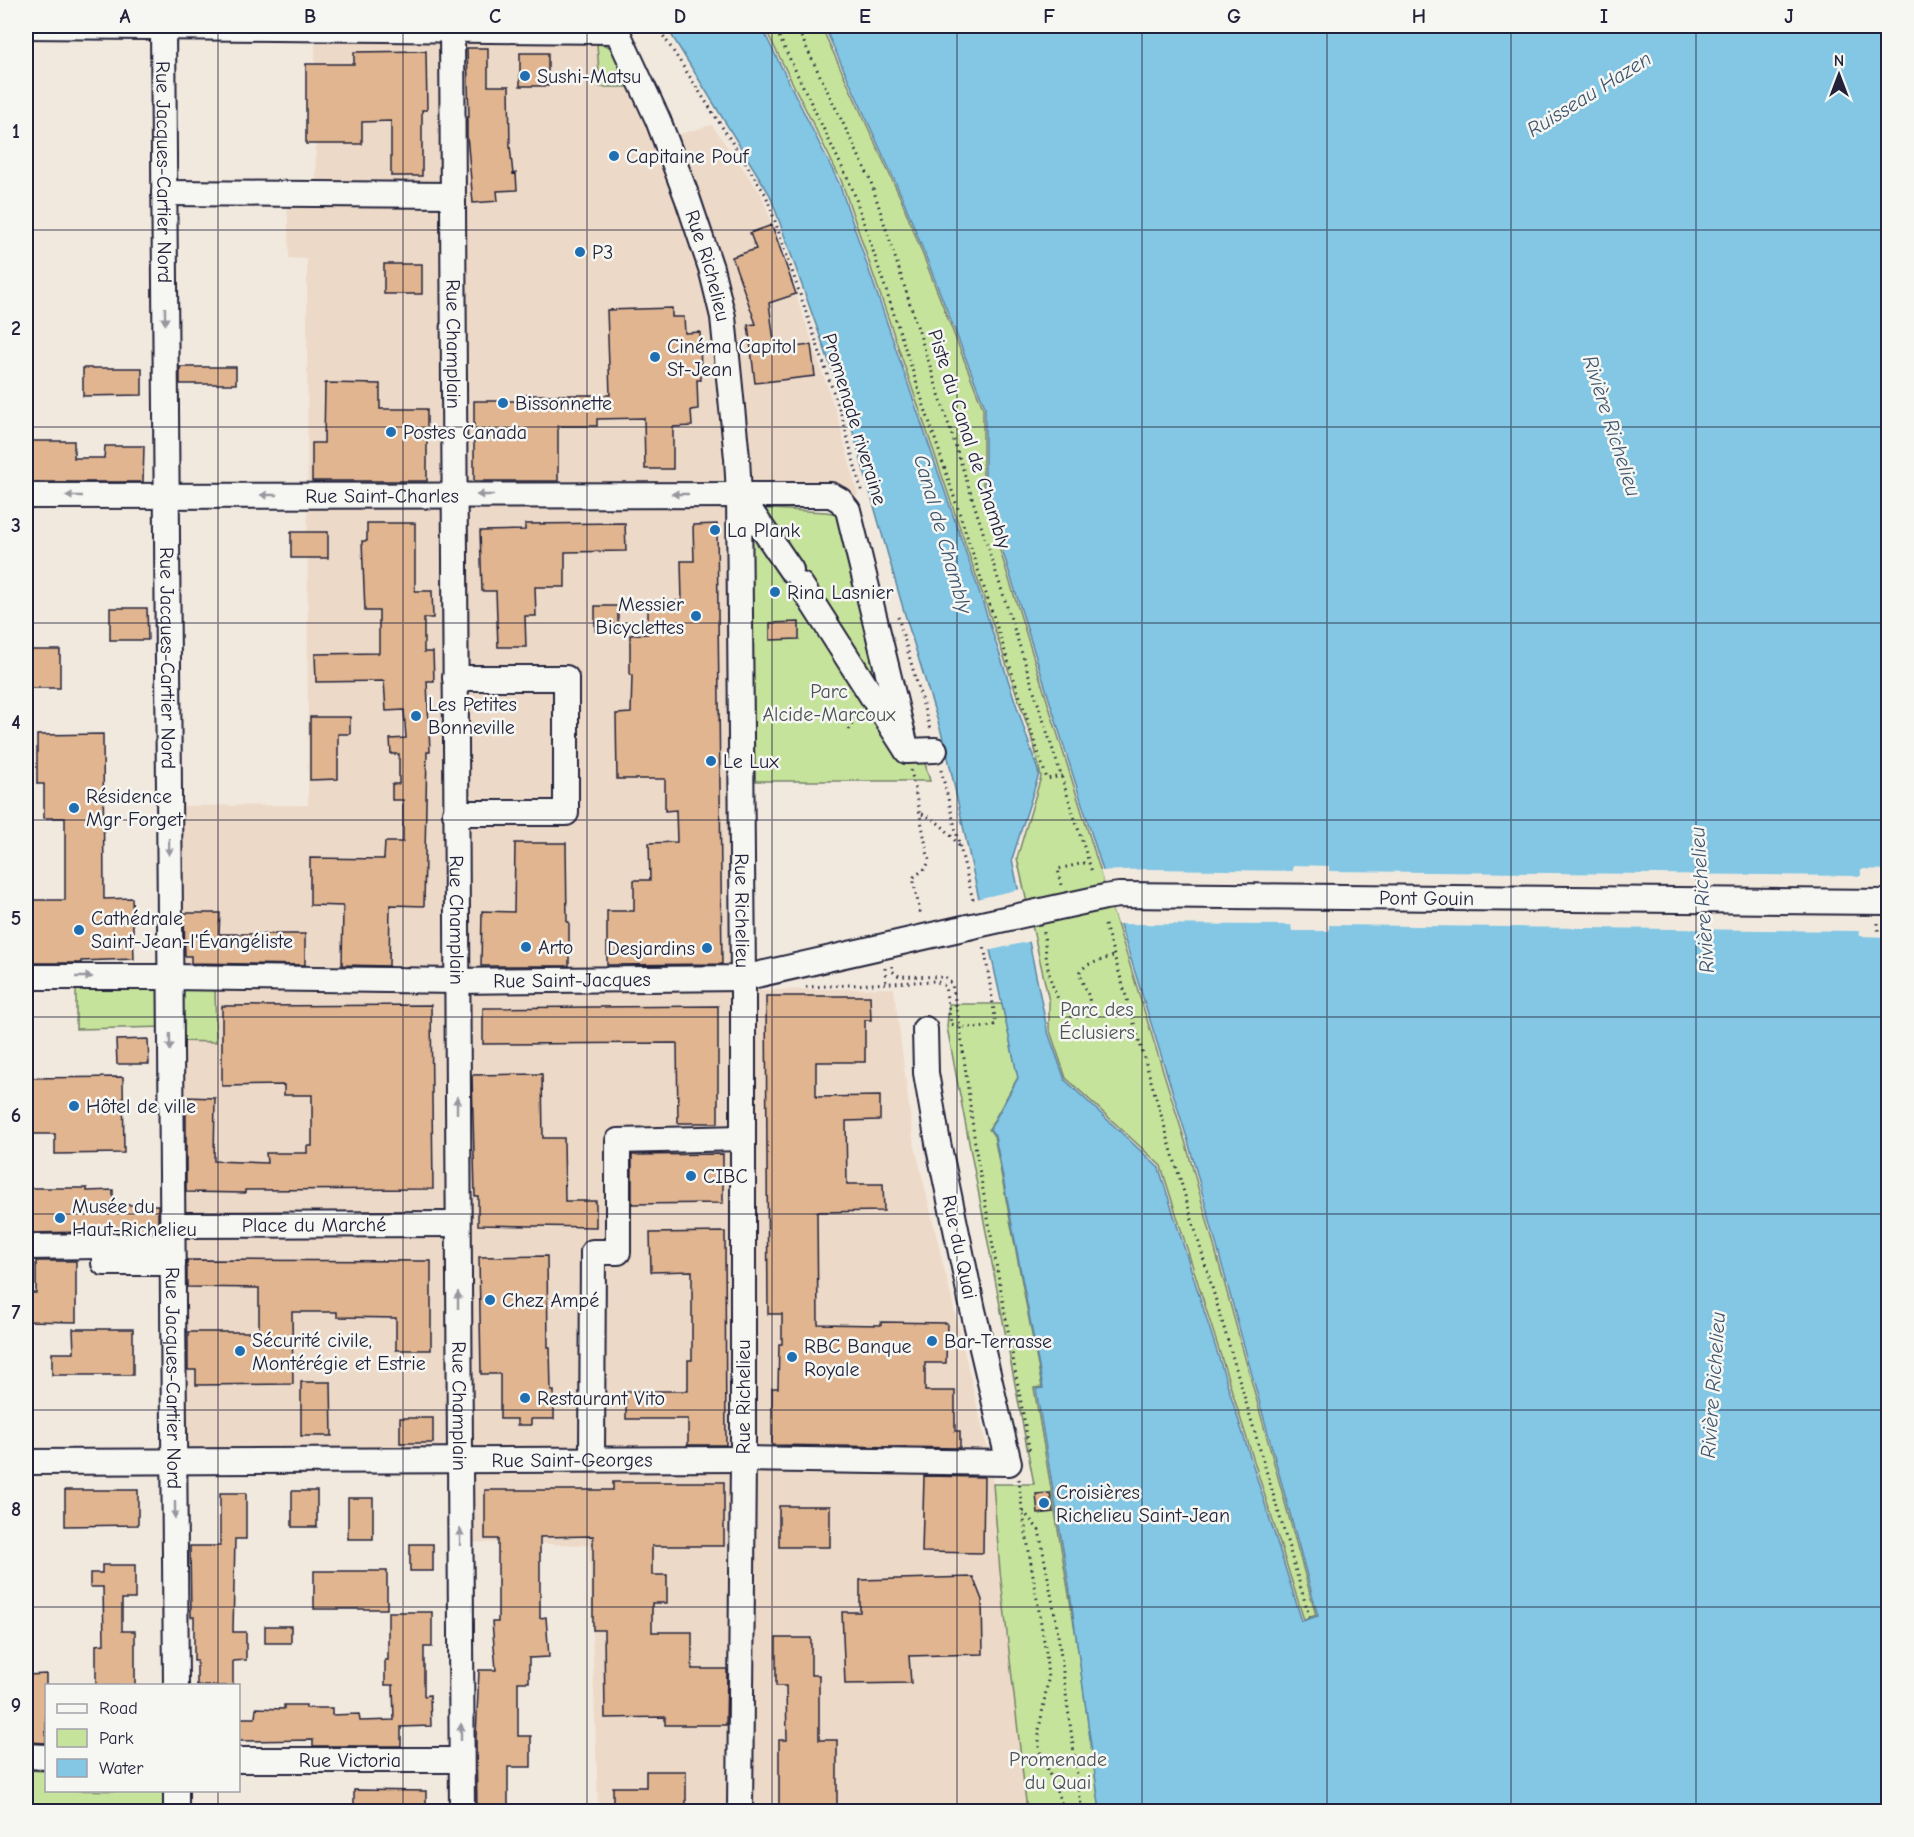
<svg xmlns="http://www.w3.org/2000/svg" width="1914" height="1837" viewBox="0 0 1914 1837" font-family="'Comic Neue',sans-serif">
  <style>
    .built { fill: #edd9c7 }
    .green { fill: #c6e39b; stroke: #74826b; stroke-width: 1.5 }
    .water { fill: #83c7e4; stroke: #5c85a0; stroke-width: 1.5 }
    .pier { fill: #f2e9de }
    .building { fill: #e0b590; stroke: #22223b; stroke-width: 1.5 }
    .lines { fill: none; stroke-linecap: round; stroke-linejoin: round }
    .minor-casing { stroke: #22223b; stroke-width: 28 }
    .path { stroke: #22223b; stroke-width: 3; stroke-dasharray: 1.5 4.5; stroke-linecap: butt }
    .minor { stroke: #f6f6f2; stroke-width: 24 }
    .minor-bridge-casing { stroke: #22223b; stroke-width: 28; stroke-linecap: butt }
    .minor-bridge { stroke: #f6f6f2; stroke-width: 24 }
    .oneway { fill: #9797a0 }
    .grid { fill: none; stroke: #22223b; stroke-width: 1.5; stroke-opacity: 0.55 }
    .poi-dot { fill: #1f6fb2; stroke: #f6f6f2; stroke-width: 2 }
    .labels { text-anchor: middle; stroke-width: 5; stroke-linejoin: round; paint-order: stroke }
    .poi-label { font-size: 20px; fill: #22223b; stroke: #f6f6f2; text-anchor: start }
    .street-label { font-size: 20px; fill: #22223b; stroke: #f6f6f2 }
    .park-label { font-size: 20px; fill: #4b5253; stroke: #f6f6f2 }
    .water-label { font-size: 21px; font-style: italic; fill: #3f546e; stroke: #f6f6f2 }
    .neatline { fill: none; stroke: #22223b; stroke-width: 2 }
    .grid-label { font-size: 20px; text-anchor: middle; font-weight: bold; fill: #22223b }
  </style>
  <rect width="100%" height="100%" fill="#f2e9de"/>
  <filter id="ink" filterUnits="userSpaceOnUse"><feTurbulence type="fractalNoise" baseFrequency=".0167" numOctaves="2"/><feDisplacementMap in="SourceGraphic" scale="12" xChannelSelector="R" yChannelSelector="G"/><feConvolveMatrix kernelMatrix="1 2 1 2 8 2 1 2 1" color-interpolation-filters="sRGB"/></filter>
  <g filter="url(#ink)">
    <!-- built -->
    <path class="built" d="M315,28l281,2 4,57h33l24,53 55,-15 50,70 76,223 20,77 -119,-1 4,484 16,12 135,-2 19,150 76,317 4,29 7,87 29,240h-567v-1l136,-2 -9,-263 -129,-3 -1,-81 -285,1 -5,-656 139,-1 -1,-546 -18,-1 -2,-67 29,2z"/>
    <!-- green -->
    <path class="green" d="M764,26h57l80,173 82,209v88l203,648 130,471 -12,5 -143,-454 -95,-88 -17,-50v-27l-32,-143 24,-81 -7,-32 -193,-565z
      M597,44l8,1 9,4 19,38h-33z
      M750,508l76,4 19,3 12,13 73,253h-175z
      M166,982l2,45 -92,2v-45z
      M176,984h39l1,58 -40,-1z
      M949,1004h53l16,73 -29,52 5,7 48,251 -8,1 43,254 23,169h-73l-27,-240 -7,-87h41l-87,-457z
      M26,1770l20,1v19l120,1v20h-140z"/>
    <!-- water -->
    <path class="water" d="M666,26h95l78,157 138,402 62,189 -27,85 35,170 18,51 94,88 143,453 16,-5 -130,-475 -203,-646v-88l-82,-208 -79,-173h1064v1785h-788l-31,-226 -33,-196 7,-1 -48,-252 -5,-7 28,-51 -72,-330 -43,-140 -54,-190 -79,-223z"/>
    <!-- pier -->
    <path class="pier" d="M1293,865l36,1v5l532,5v-7l27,1v67l-28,-1 -1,-5 -530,-6v6h-37l-1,-6 -174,-1 -17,-53 50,-2 143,2z
      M1021,889l11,52 -45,10 -11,-52z"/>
    <!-- building -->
    <path class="building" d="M467,48h21v38h21l1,60 3,28 3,-1 1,17 -20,1 1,10 -25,2 -6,-68v-18h2z
      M426,51l1,59h-5v66h-31v-55l-29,1v22h-56v-80h48v-12z
      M520,53h28v33h-28z
      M772,225l24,69 -27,9 6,46 36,-4 4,31 -60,7 -7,-58 8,-1 -24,-67 24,-8 -6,-16z
      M384,264h38v30h-38z
      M672,308v9h12l1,16 15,-1 1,48h-4l1,29 -7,1 1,16 -19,1v42h-28l-1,-51 -47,1v7h-39v55h-84v-80h46v-6h90l-3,-85z
      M180,367h56v17h-56z
      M83,368h59v27l-59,1z
      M325,383l55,1v25h47v72h-115v-38h12z
      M26,441h48v17h30l1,-12h39l-1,36h-117z
      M367,523h48v68h17l1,27h-9v34h9l1,29h-7l3,71h-3l-3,154 -34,-1 -1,61 -47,-1 1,-59 -33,-1v-47l74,1 1,-17h18v-42h-11v-16h7v-30h-8l-1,-15 16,-1 -2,-28 -18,1 -2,-30 -68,1 -1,-28 64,-1v-42h-14l-3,-70h5z
      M625,523l1,28 -61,1v35h-30l1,29h-11l1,31h-28l-2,-56h-14l-2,-60 45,-1v-6z
      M717,524l5,440 -115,1v-54h27v-31h16l-1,-37 28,-1 -1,-32 -11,1v-32h-48l-1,-65 15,-1 1,-38h-2v-40l18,-1v-33h34l-1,-40h13l-1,-36z
      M291,532h37v26h-37z
      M595,606h23v25h-23z
      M110,608h37l1,32h-38z
      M799,622v17l-29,1v-17z
      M26,650h34v38h-34z
      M310,717h40v17h-12v45l-28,1z
      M103,734l1,165 28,-1 2,61 -53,2v2h-55v-63h39v-82h-21v-34h-7v-49z
      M515,843h51l1,79h2v44h-88l1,-55 32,1z
      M184,913h36l-1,21h86v31l-114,-2v-7h-6z
      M766,996h104l1,24h-6v42h-49v35l64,-1v24l-34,1 1,63h36l1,27 -67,1 1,112 63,1v-3l66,1 -1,40h-21v28h30v40h5v17l-188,-3v-57h6l1,-44h3v-30h-14z
      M431,1005l2,184 -188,1v3l-59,-1v-95l29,1 -1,63 53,2 -1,-10h41v-7h5v-51h-28v-10l-62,1v-80z
      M718,1006v117h-40l-1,-80 -194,1v-36z
      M148,1039l1,25h-32l-1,-24z
      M542,1074l1,64h21l1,63h31v26l-118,-2v-29h-3l-3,-121z
      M123,1077l1,76 -69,1v-20h-29v-56z
      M723,1154v49l-91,1v-49z
      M26,1188h61v3l26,-1v15h45v26l-132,2z
      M725,1232l1,213h-38v-26h-62v-28h62v-31h4v-89l-41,1 -1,-39z
      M547,1256l1,91h2l1,44h3v28h-23v6h-14v-6h-17v-45h-19l-2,-117z
      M187,1260l244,1v89h-35v-32l-59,-1v-5h-45l1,72 -97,1v-15h-8v-38h71v-44l-72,-1z
      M36,1261h40v61l-50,-1v-28h10z
      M73,1329h60v46h-81v-22h22z
      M301,1382h30l1,54h-31z
      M400,1418h33v25h-33z
      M924,1476l60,1 -1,76 -61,-1z
      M613,1482h111v64h-72v29h15v28h-15v29h40v37h35l-1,56h-61v-8l-60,1 -1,-88h-11v-94l-53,1v81l6,-1 3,40 -20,1v24h-11v54h13v31h-23v45h-31l-1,-75 3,-67h17l-4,-48h6v-83h-13v-49h128z
      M65,1490h73v35l-73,1z
      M292,1491h25v36h-25z
      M220,1493h26v46h-11l-2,93h13v28l-13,1v25h-36v-25h-3v-44h-3l-1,-71h30z
      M1050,1493l3,19 -15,2 -2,-20z
      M348,1498h25v41h-25z
      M779,1506h51v41h-51z
      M410,1544h23v27h-23z
      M102,1565h33v34h-13v32h13v55h-39v-41l8,-1 -1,-57h-13v-14h12z
      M314,1571h73v38h-73z
      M973,1577l9,23 1,54 -74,2 2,27 -66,1 -3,-72h18v-32z
      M388,1612h44v35h-8v49l6,-1 1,31 -30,1v19h-88v-6l-75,1v-23h17l1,-10 28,1v-4h22v3h26v7l27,-1 1,7 34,-1 -1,-35h-8v-25h3z
      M265,1626h26v17h-26z
      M776,1638h35v37h8v65h18v68l-58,1v-69h8l-1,-54h-10z
      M46,1674v69l-17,-1 -2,-67z
      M646,1771h40v41h-73v-25h33z
      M354,1790l72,1v21h-72z"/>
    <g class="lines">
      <defs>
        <g id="minor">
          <path id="s1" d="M26,26l591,5 41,89 29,77 24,71 12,49 14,141 2,36 4,484v481l-3,353"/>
          <path id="s2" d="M163,26l13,1660"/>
          <path id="s3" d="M452,26l10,1786"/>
          <path d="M164,193l288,2"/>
          <path d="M739,494l52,76"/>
          <path id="s4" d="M26,496l805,-1 9,5 8,10 59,241"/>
          <path d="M801,585l106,166 28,-1"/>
          <path d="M455,678h111v135h-111"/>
          <path id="s5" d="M26,977h144l286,4 287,-3 225,-51"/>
          <path id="s6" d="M172,1225l286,-1"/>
          <path d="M26,1247l146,-2"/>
          <path d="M104,1263h69"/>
          <path d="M592,1459l1,-207h25v-111l125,-3"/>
          <path id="s7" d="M26,1462l717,-3 266,4 -36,-153 -35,-167 -12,-70 -1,-44"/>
          <path d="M26,1756l20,1"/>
          <path id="s8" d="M238,1760h223"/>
          <path d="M176,1812v-22"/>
        </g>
      </defs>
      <!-- minor casing -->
      <use href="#minor" class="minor-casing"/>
      <!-- path -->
      <path class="path" d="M657,26l109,169 76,222 20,76
        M774,26l79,164 194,589 15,-3
        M796,26l74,153 222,693
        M898,617l32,112
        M824,689l12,-2
        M849,730l5,-12
        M911,770l18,91 -3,7 -12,9v7l7,32
        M941,770l33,134
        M922,814c17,7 26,17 37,32
        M1061,885l-3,-16 31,-7
        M1878,923v8
        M1105,925l205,694
        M1044,932c2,26 4,56 21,77 5,6 8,10 15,8 5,-1 8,-5 9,-10 3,-13 -9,-23 -9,-36l7,-6 27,-9
        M892,966v5l7,5 46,1 7,7 8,43 16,124 54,302
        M885,968l1,16
        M806,987l130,-6 9,5 6,38c13,4 32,6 45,0l-12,-79
        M1019,1479l3,30 24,144 2,27 -9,50v19l26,63
        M1023,1511l16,19 17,90 26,192"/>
      <!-- minor -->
      <use href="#minor" class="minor"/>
      <defs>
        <g id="minor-bridge">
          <path id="s9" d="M968,927l137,-30 14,-2 769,7"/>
        </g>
      </defs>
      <!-- minor-bridge casing -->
      <use href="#minor-bridge" class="minor-bridge-casing"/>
      <!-- minor-bridge -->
      <use href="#minor-bridge" class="minor-bridge"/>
    </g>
    <!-- one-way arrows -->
    <defs><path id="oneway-solid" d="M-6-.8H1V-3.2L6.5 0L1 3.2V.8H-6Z" transform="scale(1.5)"/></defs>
    <g class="oneway">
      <use href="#oneway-solid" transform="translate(165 316) rotate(90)"/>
      <use href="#oneway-solid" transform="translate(680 494) rotate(180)"/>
      <use href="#oneway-solid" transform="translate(269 495) rotate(180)"/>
      <use href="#oneway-solid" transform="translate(485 495) rotate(180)"/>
      <use href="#oneway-solid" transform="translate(74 496) rotate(180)"/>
      <use href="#oneway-solid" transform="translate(169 847) rotate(90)"/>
      <use href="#oneway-solid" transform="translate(84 977)"/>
      <use href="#oneway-solid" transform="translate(170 1042) rotate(89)"/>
      <use href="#oneway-solid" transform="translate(457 1105) rotate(-90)"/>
      <use href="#oneway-solid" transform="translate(458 1300) rotate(-90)"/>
      <use href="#oneway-solid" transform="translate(175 1510) rotate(90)"/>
      <use href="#oneway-solid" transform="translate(460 1537) rotate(-90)"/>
      <use href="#oneway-solid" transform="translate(461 1732) rotate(-90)"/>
    </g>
  </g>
  <!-- grid -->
  <path class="grid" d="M218,26v1660M403,26v1786M587,26v1786M772,26v1786M957,26v1786M1142,26v1786M1327,26v1786M1511,26v1786M1696,26v1786M26,230h1862M26,427h1862M26,623h1862M26,820h1862M26,1017h1862M26,1214h1862M26,1410h1862M26,1607h1862M218,1790v22"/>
  <!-- markers -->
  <g class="poi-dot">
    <circle cx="525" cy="76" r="6"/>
    <circle cx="614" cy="156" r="6"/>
    <circle cx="580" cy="252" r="6"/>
    <circle cx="655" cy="357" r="6"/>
    <circle cx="503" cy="403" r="6"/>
    <circle cx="391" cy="432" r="6"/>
    <circle cx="715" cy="530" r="6"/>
    <circle cx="775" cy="592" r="6"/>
    <circle cx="696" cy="616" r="6"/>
    <circle cx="416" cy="716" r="6"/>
    <circle cx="711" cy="761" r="6"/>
    <circle cx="74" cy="808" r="6"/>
    <circle cx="79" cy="930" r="6"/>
    <circle cx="526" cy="947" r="6"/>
    <circle cx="707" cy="948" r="6"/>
    <circle cx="74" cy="1106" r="6"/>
    <circle cx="691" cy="1176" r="6"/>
    <circle cx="60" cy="1218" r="6"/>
    <circle cx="490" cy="1300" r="6"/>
    <circle cx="932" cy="1341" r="6"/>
    <circle cx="240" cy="1351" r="6"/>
    <circle cx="792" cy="1357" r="6"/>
    <circle cx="525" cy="1398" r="6"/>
    <circle cx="1044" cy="1503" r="6"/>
  </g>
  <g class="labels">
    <!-- poi labels -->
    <g class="poi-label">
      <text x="537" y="83">Sushi-Matsu</text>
      <text x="626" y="163">Capitaine Pouf</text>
      <text x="592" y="259">P3</text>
      <text x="667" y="353">Cinéma Capitol<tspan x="667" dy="23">St-Jean</tspan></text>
      <text x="515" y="410">Bissonnette</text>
      <text x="403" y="439">Postes Canada</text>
      <text x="727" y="537">La Plank</text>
      <text x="787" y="599">Rina Lasnier</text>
      <text x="684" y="611" text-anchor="end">Messier<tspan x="684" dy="23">Bicyclettes</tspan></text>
      <text x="428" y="711">Les Petites<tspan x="428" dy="23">Bonneville</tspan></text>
      <text x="723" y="768">Le Lux</text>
      <text x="86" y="803">Résidence<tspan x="86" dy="23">Mgr Forget</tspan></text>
      <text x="91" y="925">Cathédrale<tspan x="91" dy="23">Saint-Jean-l'Évangéliste</tspan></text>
      <text x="538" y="954">Arto</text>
      <text x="695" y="955" text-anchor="end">Desjardins</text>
      <text x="86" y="1113">Hôtel de ville</text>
      <text x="703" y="1183">CIBC</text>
      <text x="72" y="1213">Musée du<tspan x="72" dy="23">Haut-Richelieu</tspan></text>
      <text x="502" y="1307">Chez Ampé</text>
      <text x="252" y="1347">Sécurité civile,<tspan x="252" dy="23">Montérégie et Estrie</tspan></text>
      <text x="944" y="1348">Bar-Terrasse</text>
      <text x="804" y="1353">RBC Banque<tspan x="804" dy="23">Royale</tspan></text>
      <text x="537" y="1405">Restaurant Vito</text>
      <text x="1056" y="1499">Croisières<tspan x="1056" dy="23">Richelieu Saint-Jean</tspan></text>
    </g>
    <!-- street labels -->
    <g class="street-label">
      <text dy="7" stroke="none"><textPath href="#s2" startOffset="146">Rue Jacques-Cartier Nord</textPath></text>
      <text dy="7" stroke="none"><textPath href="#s1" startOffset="843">Rue Richelieu</textPath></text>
      <text dy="7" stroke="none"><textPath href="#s3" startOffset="318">Rue Champlain</textPath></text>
      <text transform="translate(855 419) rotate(73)" y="7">Promenade riveraine</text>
      <text transform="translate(970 439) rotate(72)" y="7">Piste du Canal de Chambly</text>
      <text dy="7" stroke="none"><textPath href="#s4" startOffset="356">Rue Saint-Charles</textPath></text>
      <text dy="7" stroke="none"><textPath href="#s2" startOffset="632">Rue Jacques-Cartier Nord</textPath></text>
      <text dy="7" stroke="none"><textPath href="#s9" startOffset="462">Pont Gouin</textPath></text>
      <text dy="7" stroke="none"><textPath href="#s1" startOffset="1491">Rue Richelieu</textPath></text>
      <text dy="7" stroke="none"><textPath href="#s3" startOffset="894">Rue Champlain</textPath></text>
      <text dy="7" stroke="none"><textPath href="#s5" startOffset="546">Rue Saint-Jacques</textPath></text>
      <text dy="7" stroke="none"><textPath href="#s6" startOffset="142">Place du Marché</textPath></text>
      <text transform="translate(960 1247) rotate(78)" y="7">Rue du Quai</text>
      <text dy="7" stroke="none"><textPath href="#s2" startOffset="1352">Rue Jacques-Cartier Nord</textPath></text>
      <text transform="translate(743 1397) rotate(-90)" y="7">Rue Richelieu</text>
      <text dy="7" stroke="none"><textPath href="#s3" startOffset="1380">Rue Champlain</textPath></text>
      <text dy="7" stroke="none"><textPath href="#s7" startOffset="546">Rue Saint-Georges</textPath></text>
      <text dy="7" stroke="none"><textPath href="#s8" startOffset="112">Rue Victoria</textPath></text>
    </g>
    <!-- park labels -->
    <g class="park-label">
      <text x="829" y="698">Parc<tspan x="829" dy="23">Alcide-Marcoux</tspan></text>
      <text x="1097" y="1016">Parc des<tspan x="1097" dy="23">Éclusiers</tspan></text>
      <text x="1058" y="1766">Promenade<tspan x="1058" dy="23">du Quai</tspan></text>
    </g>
    <!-- water labels -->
    <g class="water-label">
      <text transform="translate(1589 94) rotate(-32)" y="7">Ruisseau Hazen</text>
      <text transform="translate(1612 426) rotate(72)" y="7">Rivière Richelieu</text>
      <text transform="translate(943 534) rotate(74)" y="7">Canal de Chambly</text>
      <text transform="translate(1702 900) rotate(-94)" y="7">Rivière Richelieu</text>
      <text transform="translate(1713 1385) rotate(-86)" y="7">Rivière Richelieu</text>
    </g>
  </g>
  <!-- margin -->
  <rect width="1914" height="1837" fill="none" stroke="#f6f6f2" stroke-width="66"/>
  <!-- legend -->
  <rect x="45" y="1684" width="195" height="108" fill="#f6f6f2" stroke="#a1a1a9" stroke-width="1.5"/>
  <rect x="57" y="1704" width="30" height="9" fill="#f6f6f2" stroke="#a1a1a9" stroke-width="1.5"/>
  <text x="99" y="1714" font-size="18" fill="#22223b">Road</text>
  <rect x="57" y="1729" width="30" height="18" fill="#c6e39b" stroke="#a1a1a9" stroke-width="1.5"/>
  <text x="99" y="1744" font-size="18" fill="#22223b">Park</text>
  <rect x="57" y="1759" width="30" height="18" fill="#83c7e4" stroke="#a1a1a9" stroke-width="1.5"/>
  <text x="99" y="1774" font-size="18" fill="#22223b">Water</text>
  <!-- north arrow -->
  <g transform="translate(1839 75)" stroke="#f6f6f2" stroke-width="4.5" paint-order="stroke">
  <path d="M0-4.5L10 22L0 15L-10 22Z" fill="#22223b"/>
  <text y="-9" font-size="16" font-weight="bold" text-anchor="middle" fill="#22223b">N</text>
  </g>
  <rect x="33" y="33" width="1848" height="1771" class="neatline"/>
  <g class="grid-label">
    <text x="125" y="23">A</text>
    <text x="310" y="23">B</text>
    <text x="495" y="23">C</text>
    <text x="680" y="23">D</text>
    <text x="865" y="23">E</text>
    <text x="1049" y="23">F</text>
    <text x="1234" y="23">G</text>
    <text x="1419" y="23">H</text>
    <text x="1604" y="23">I</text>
    <text x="1789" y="23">J</text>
    <text x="16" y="138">1</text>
    <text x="16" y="335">2</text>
    <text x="16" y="532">3</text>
    <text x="16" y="729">4</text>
    <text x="16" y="925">5</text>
    <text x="16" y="1122">6</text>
    <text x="16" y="1319">7</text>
    <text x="16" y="1516">8</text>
    <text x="16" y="1712">9</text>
  </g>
</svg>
